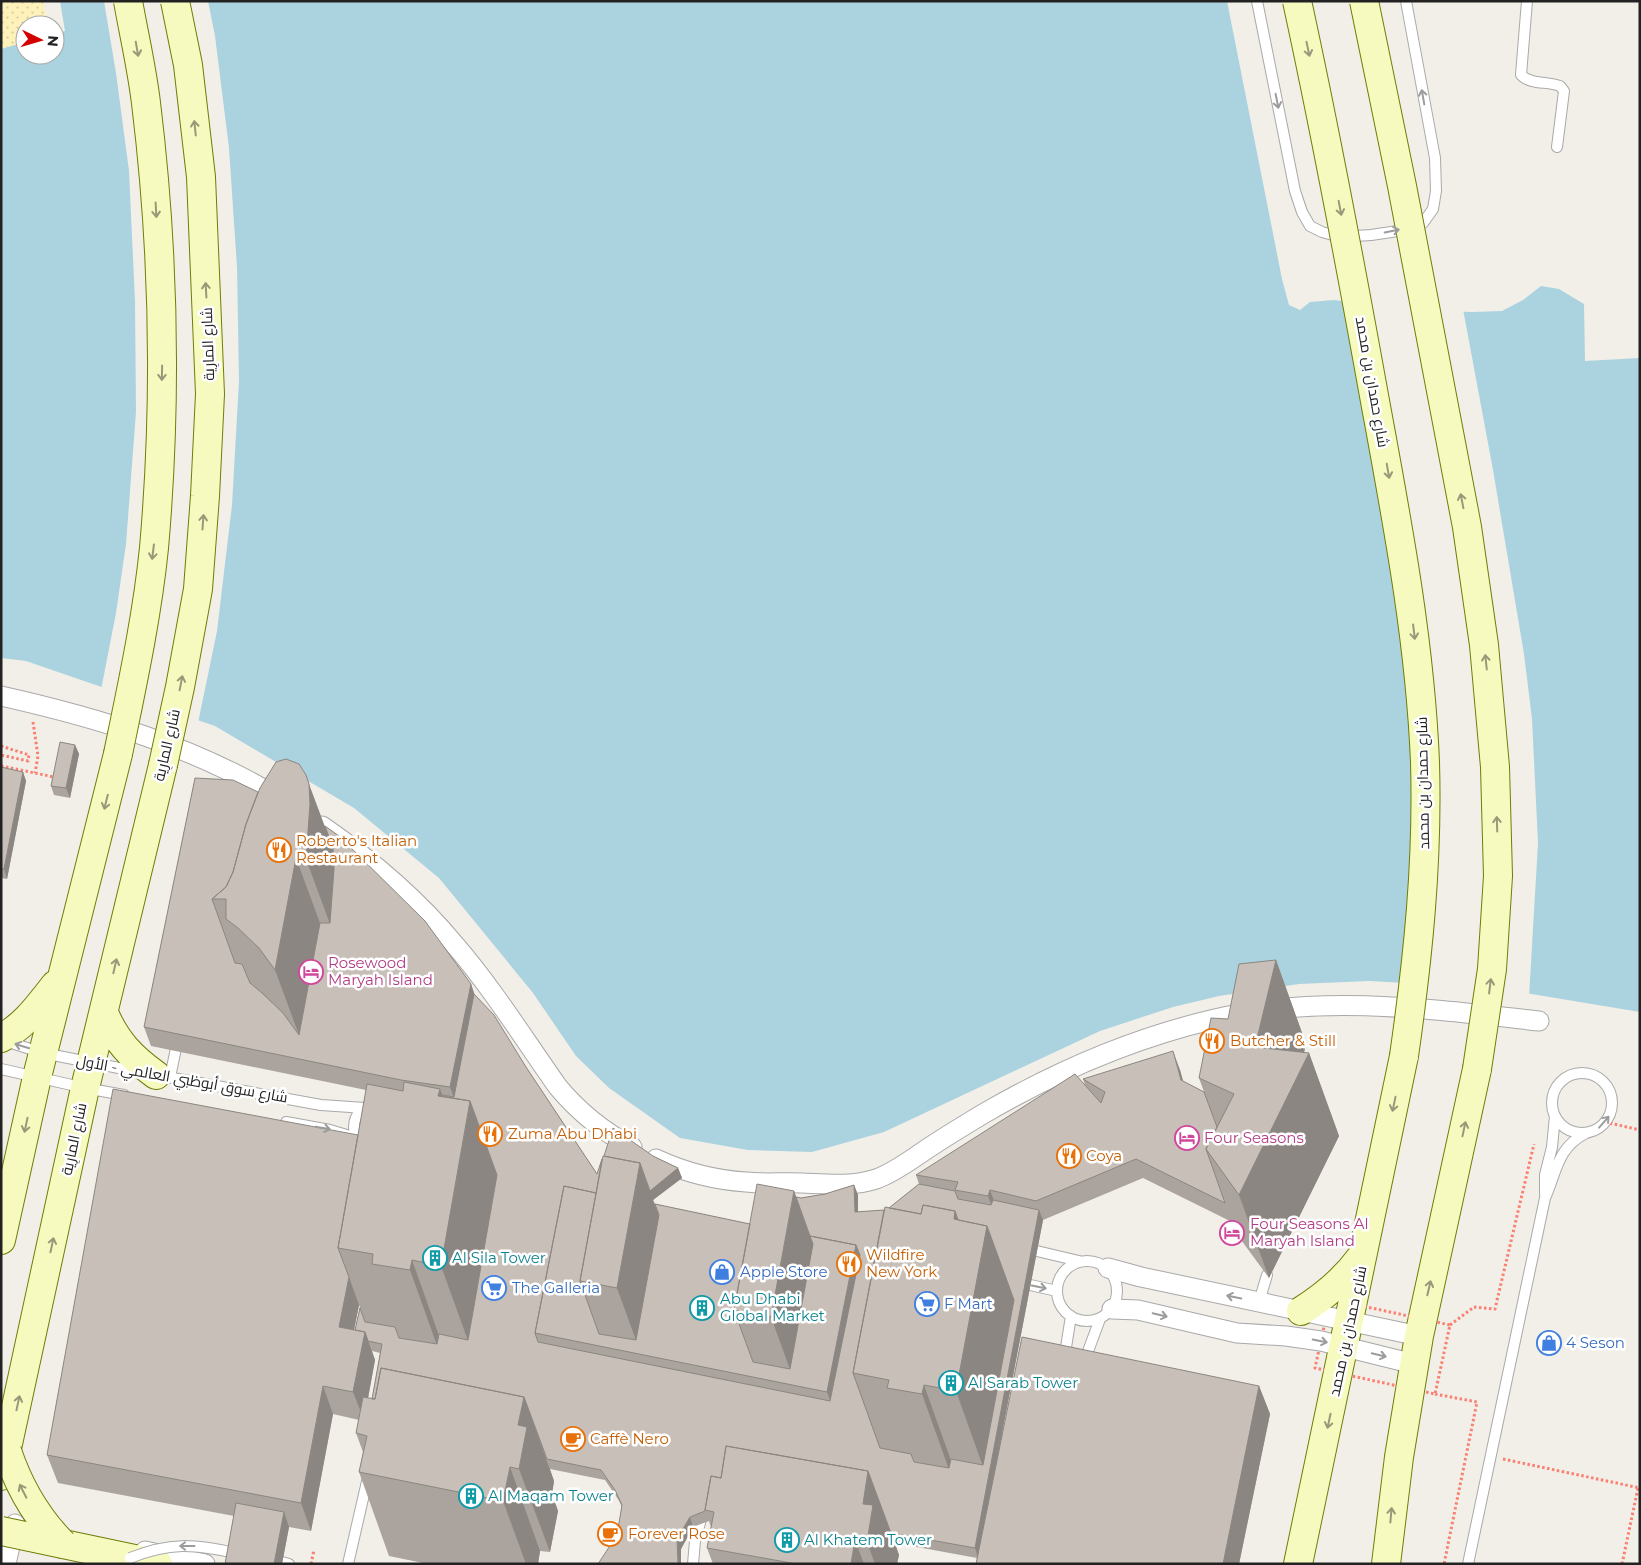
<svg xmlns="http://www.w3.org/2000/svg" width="1641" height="1565" viewBox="0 0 1641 1565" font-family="Montserrat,Cairo,sans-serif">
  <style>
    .sand { fill: url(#sand-dots) }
    .water { fill: #aad3df }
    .pier { fill: #f2efe9 }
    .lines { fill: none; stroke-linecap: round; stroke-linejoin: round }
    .lane-casing { stroke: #a9a9a9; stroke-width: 12 }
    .street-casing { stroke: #a9a9a9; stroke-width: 21 }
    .secondary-casing { stroke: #707d05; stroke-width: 30 }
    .path { stroke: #fa8072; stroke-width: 3; stroke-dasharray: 2.5 2.5; stroke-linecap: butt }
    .lane { stroke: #fff; stroke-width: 10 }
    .street { stroke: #fff; stroke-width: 19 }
    .secondary { stroke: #f7fabf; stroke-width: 28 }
    .lane-bridge-casing { stroke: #a9a9a9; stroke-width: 12; stroke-linecap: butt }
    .secondary-bridge-casing { stroke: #707d05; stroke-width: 30; stroke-linecap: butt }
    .lane-bridge { stroke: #fff; stroke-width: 10 }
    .secondary-bridge { stroke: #f7fabf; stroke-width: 28 }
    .wall { fill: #aba49e; fill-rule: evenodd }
    .shaded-wall { fill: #8b8681 }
    .building { fill: #c7bfb8; stroke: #8b8681 }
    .oneway { stroke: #979978 }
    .oneway2 { stroke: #9c9c9c }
    .labels { text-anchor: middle; stroke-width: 5; stroke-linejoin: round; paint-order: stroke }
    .street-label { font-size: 15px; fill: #222; stroke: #fff }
    .food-label { font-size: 15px; fill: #c56008; stroke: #fff; text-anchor: start }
    .hotel-label { font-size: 15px; fill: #b23c85; stroke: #fff; text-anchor: start }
    .culture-label { font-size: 15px; fill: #0d838f; stroke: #fff; text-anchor: start }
    .shop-label { font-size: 15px; fill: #366cbe; stroke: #fff; text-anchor: start }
  </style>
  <defs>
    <pattern id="sand-dots" width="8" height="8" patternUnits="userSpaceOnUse" patternTransform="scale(1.25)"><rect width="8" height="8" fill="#fff1ba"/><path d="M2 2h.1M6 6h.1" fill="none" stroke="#dacea0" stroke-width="1.8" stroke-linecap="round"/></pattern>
  </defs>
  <rect width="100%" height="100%" fill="#f2efe9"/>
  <!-- sand -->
  <path class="sand" d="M1,1h42l5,24h-23v17l-24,7z"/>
  <!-- water -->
  <path class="water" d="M60,1h1167l55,278 7,26 11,5 10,-8 24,-2 74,10 65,2 29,-1 21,-11 18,-14 18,3 25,15 1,57 55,-3v654l-127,-21 -71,-6 -73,-4 -70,3 -80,12 -46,11 -73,24 -216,101 -72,20 -64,-2 -68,-12 -71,-50 -33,-32 -43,-63 -94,-115 -85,-70 -139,-82 -189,-65 -25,-3v-609l24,-7v13h30v-21l10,-3z"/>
  <!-- pier -->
  <path class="pier" d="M104,1h104l7,35 14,112 8,119 2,114 -7,124 -15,126 -19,92 -97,-33 15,-77 10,-69 10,-132 -1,-111 -6,-130 -13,-98z
    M1343,299l65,8 55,2 30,161 31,184 8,65 6,124 -9,154 -87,-10 -38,-1 11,-126 -3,-124 -14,-124 -19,-123z"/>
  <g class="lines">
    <defs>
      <path id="lane" d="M1257,1l38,190 7,21 8,14 12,6 18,5 31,-2 27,-4 25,-8 10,-14 3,-18 -1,-33 -29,-157
        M1527,1l-6,74c10,10 26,6 39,11l4,5 -7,56
        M5,1041l38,12 96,19
        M1,1069l84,19 39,7
        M1552 1103a30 30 0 1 1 60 0a30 30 0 1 1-60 0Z
        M156,1075l165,30 44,3
        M170,1077l8,-38
        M354 1127a23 23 0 1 1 46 0a23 23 0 1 1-46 0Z
        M286,1122l44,8 20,6
        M1545,1194v-19l7,-28 3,-31
        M1024,1248l55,13
        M1057 1291a30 30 0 1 1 60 0a30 30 0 1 1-60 0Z
        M1017,1282l40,9
        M1259,1302l8,-27
        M1064,1360l7,-44
        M1084,1362l16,-43
        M282,1562l7,2
        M348,1564l20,-87
        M693,1564l2,-23 8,-29
        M1468,1564l77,-366c12,-27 12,-50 41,-65"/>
      <path id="street" d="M1,696c98,22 195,51 281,104
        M322,826c49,34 95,73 133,119 38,44 69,94 103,142 20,24 46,45 74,60
        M656,1159c28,13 59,21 90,23 18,2 37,0 56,1 24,1 50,4 74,-4 17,-6 33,-18 48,-28 19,-13 39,-25 59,-37 72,-42 150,-76 232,-95 107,-25 216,-10 324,2
        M1108,1268l33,9 278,59
        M1112,1309l26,1 99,23 49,3 35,5 93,23
        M145,1551l60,13
        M6,1564l9,-40"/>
      <path id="secondary" d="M104,1013c12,28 27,44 52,62
        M1,1038c24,-12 38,-33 54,-53
        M1,1240l36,-163 81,-323
        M1301,1311c24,-15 44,-32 60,-54
        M1,1476l84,-388 78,-323
        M63,1544l95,20
        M1298,1564l106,-508
        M1386,1564l13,-107 20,-121 58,-267"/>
    </defs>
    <!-- lane casing -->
    <use href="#lane" class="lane-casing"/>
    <!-- street casing -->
    <use href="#street" class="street-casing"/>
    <!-- secondary casing -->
    <use href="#secondary" class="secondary-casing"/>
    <!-- path -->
    <path class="path" d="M33,722l5,34 -3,17
      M1,746l28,9 -1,6 -27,-6
      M1,766l53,11
      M1605,1122l35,8
      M1330,1299l120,26 -15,69 -120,-26z
      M1450,1325l24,-18 21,2 39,-165
      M1435,1394l42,8 -33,162
      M1503,1459l137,29
      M311,1564l3,-14
      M1622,1564l16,-76"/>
    <!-- lane -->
    <use href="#lane" class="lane"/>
    <!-- street -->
    <use href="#street" class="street"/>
    <!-- secondary -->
    <use href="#secondary" class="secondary"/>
    <defs>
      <path id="lane-bridge" d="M130,1558c40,-16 64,-14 105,-5"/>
      <path id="secondary-bridge" d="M1297,1c29,133 54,267 78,400 22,120 45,239 50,361 3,100 -7,196 -21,294
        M1364,1l38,185 65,341 17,118 11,122 3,109 -6,93 -15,100
        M118,754c14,-68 29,-137 36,-206 13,-148 10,-298 -8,-445 -4,-34 -12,-68 -18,-102
        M163,765l17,-78 18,-98 7,-93 5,-102 -9,-217 -13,-112 -13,-64
        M7,1451c12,36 29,66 56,93
        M1,1531l62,13"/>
    </defs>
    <!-- lane-bridge casing -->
    <use href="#lane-bridge" class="lane-bridge-casing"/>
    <!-- secondary-bridge casing -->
    <use href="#secondary-bridge" class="secondary-bridge-casing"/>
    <!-- lane-bridge -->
    <use href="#lane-bridge" class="lane-bridge"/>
    <!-- secondary-bridge -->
    <use href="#secondary-bridge" class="secondary-bridge"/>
  </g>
  <!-- wall -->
  <path class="wall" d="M75,745l4,9 -9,44 -16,-3 -3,-9z
    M1,767l22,5 3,9 -19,98 -6,-1z
    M195,778l130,48 146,158 3,10 52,73 71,107 56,-18 25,12 4,10 -29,22 2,4 95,20 44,-33 2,6 5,1 24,-4 29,-9 4,10v17l26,-2 5,-2 30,-24 -3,-9 169,-90 -2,-6 97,-9 3,11 21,11 -5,-14 29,-59 48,-59 30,84 -2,8 5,1 30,83 -70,142 -33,-45 -4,-11 -89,-44 -100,42 -41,213 257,-47 11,28 -31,150h-263l1,-6 -82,-15 4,12 -2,9h-184l-6,-16 4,-21 -2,-6 -16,6 -12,22 -64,-14 5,-28 -4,-8 -13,-19 -55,-11 4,12 -2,13 6,17 -8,41 -10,-1 -2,13h-110l-39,-8 -30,-84 4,-20 -7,-19 3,-13 -26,-6 -22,117 -22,-4 -7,37h-57l9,-48 -176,-33 -11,-28 311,-320 8,-45 -215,-44 -7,-19zM359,1305l1,3 -5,22h-1zM372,1351l8,2 -8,46 -4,-1 7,-38z"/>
  <!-- shaded-wall -->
  <path class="shaded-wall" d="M75,745l4,9 -9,44 -4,-10z
    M23,772l3,9 -19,98 -3,-10z
    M309,784l31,83 -3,76 -31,-84z
    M296,858l31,84 -21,112 -31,-84 -16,-22z
    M1276,960l30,84 -6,26 9,-17 30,83 -70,142 -30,-83 16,-148z
    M471,984l7,20 -21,102 -7,-19z
    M1173,1051l7,19 8,29 -7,-19z
    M440,1089l22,60 8,-48 31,84 -30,164 -30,-83 -3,-170z
    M640,1163l38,5 4,10 -29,22 13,34 -25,120 -24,-66z
    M854,1185l4,10v27l-3,-10z
    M990,1190l7,19 -2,6 -7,-19z
    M794,1191l26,72 -24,123 -25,-69z
    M1039,1210l4,10 -65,338 -3,-10z
    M955,1211l32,15 31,83 -32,166 -30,-84 -2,-172z
    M856,1245l7,19 -29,147 -7,-19z
    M412,1260l30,84 -2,10 -30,-84z
    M349,1277l10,28 -10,50 -10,-28z
    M365,1332l10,28 -11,60 -11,-28z
    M924,1385l30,84 -2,9 -30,-84z
    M323,1386l10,28 -22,117 -10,-28z
    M1259,1386l11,28 -31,150h-16z
    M524,1397l30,84 -2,13 6,17 -8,41 -31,-83 -1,-44z
    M510,1467l30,84 -2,13h-12l-23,-63z
    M868,1471l31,84 -2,9h-22l-8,-22 -4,-38z
    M284,1512l5,15 -7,37h-8z
    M690,1517l3,10 -12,22v15h-3l-1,-25z
    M855,1540l9,24h-13z"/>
  <!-- building -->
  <path class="building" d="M60,742l15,3 -9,43 -15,-2z
    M286,759l13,5 7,11 3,9 1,20 -4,55 -10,-1 -21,112 -16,-22 -21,-20 -12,-9v-20h-14l14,-12 7,-15 13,-48 14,-36 16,-26z
    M1,767l22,5 -19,97h-3z
    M195,778l38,2 25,12 -12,32 -13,48 -7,15 -14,12 23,64 7,1 8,19 12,10 21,20 16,22 21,-112h10l4,-54 -1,-21 -8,-22 14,10 86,85 46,63 -21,103 -49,-7 -257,-53z
    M1276,960l-21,87 54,6 -70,142 -33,-46 28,-55 -35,-16 12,-60 17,1 11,-55z
    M474,994l20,21 32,52 71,107 5,-15 -6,34 -32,-7 -29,147 3,9 292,59 30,-146 -4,-10 -46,-9 -14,-39 5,1 24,-4 29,-9 1,27 29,-2 -31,163 27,75 31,6 3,8 35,6 2,-9 32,6 31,-165 -27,-74 -29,-6 -3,-9 -32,-6 -2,9 -32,-6 30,-24 36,7 3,8 33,6 2,-5 46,10 -64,338 -84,-15 -23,-62 -142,-25 -5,32 -10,-2 -6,34v1l-15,6 -13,22 1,25h-80l19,-29 5,-30 -7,-15 -14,-20 -54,-11 -23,-62 -143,-29 -6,31h-3l10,-55 -14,-3 -3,-9 -10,-2 5,-22 5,14 30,5 4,11 38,6 2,-10 29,6 29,-165 -27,-74 -28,-5v-1l12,2z
    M1173,1051l8,29 23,12 13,35 -11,22 19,54 -89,-44 -100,42 -46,-11 -2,6 -33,-6 3,-8 -42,-7 159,-101 26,29 4,-11 -22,-13z
    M404,1082l36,7 -2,7 32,5 -29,165 -29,-6 -2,10 -38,-6 1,-10 -35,-6 29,-164 36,7z
    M113,1089l245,46 -20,113 11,29 -10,50 26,5 -12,60 -30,-6 -22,117 -254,-48z
    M613,1128l40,28 25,12 -28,23 -10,-28 -36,-7z
    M603,1156l37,7 -23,125 -37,-7z
    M757,1184l37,7 -23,126 -37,-7z
    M564,1186l32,7 -16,88 19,53 37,6 23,-125 -4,-11 95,20 -16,86 19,52 37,7 23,-125 -3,-8 46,9 -29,147 -292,-59z
    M923,1205l32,6 -1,8 33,7 -31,165 -32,-6 -2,9 -35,-6 2,-8 -36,-7 32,-166 36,7z
    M1022,1337l237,49 -36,178h-247z
    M381,1368l143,29 -6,28 9,2 -8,42 -9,-2 -7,34 -144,-29 8,-36 -11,-3 7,-36 12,2z
    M726,1446l142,25 -5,33 10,1 -6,37 -12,-2 -4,24h-54l-90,-16 7,-36 -9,-2 6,-34 10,2z
    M236,1503l48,9 -10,52h-49z"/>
  <!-- one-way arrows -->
  <defs><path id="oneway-shaft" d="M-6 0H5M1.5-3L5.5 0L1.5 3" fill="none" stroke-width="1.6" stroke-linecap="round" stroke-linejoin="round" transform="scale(1.25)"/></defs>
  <g class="oneway">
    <use href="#oneway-shaft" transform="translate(137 49) rotate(80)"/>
    <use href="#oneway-shaft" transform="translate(1308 49) rotate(78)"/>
    <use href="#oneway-shaft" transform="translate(195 128) rotate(-96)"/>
    <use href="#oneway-shaft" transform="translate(1340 208) rotate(79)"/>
    <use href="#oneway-shaft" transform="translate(156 210) rotate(87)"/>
    <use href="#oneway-shaft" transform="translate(206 290) rotate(-93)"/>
    <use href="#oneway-shaft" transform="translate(162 373) rotate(91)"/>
    <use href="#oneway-shaft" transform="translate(1388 471) rotate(80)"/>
    <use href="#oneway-shaft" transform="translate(1462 501) rotate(-101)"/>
    <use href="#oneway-shaft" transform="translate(203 522) rotate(-86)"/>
    <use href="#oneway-shaft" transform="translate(153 552) rotate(97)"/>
    <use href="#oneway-shaft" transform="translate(1414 632) rotate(83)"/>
    <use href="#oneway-shaft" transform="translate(1486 662) rotate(-96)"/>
    <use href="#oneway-shaft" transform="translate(181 683) rotate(-79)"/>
    <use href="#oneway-shaft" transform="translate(106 802) rotate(104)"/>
    <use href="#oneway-shaft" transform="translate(1497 824) rotate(-92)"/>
    <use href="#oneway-shaft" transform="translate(115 966) rotate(-77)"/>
    <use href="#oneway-shaft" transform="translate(1490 986) rotate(-83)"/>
    <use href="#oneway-shaft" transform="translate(1394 1104) rotate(102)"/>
    <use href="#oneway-shaft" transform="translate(26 1125) rotate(102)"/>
    <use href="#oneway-shaft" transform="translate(1464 1129) rotate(-78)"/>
    <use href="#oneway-shaft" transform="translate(52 1245) rotate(-78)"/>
    <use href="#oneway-shaft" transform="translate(1429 1288) rotate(-77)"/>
    <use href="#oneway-shaft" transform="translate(18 1403) rotate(-78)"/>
    <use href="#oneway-shaft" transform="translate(1329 1421) rotate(102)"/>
    <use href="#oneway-shaft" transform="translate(23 1491) rotate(-117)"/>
    <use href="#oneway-shaft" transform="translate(1391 1515) rotate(-85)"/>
  </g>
  <g class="oneway2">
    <use href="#oneway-shaft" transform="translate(1423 97) rotate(-100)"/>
    <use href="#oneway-shaft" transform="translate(1277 101) rotate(79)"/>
    <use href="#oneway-shaft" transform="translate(1392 231) rotate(-12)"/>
    <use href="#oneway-shaft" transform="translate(22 1046) rotate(-163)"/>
    <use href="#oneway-shaft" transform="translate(1604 1122) rotate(-49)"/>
    <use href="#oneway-shaft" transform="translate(323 1128) rotate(10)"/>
    <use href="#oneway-shaft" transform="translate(1039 1287) rotate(12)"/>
    <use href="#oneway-shaft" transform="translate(1234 1297) rotate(-168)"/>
    <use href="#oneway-shaft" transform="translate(1160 1315) rotate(13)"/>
    <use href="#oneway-shaft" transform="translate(1320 1341) rotate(12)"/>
    <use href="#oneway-shaft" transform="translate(1379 1355) rotate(13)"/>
    <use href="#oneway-shaft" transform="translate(187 1546) rotate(180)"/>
  </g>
  <!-- icons -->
  <defs>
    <symbol id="restaurant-ring" viewBox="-11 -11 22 22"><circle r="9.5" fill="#fff" stroke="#e8710a" stroke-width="1.5"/><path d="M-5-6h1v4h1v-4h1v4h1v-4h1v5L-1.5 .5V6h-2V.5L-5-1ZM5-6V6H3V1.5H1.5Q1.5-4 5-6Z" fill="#e8710a"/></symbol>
    <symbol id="hotel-ring" viewBox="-11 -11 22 22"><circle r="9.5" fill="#fff" stroke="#d1479c" stroke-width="1.5"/><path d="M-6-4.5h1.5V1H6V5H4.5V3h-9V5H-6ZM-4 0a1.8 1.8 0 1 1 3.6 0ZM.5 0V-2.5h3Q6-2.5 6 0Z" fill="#d1479c"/></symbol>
    <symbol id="building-ring" viewBox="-11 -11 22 22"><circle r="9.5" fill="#fff" stroke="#0f9aa8" stroke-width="1.5"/><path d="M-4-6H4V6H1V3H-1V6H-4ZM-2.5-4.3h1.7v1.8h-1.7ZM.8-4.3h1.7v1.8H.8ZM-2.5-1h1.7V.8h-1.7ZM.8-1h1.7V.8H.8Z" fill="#0f9aa8"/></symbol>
    <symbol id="shop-ring" viewBox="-11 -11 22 22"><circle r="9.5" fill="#fff" stroke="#3f7fe0" stroke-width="1.5"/><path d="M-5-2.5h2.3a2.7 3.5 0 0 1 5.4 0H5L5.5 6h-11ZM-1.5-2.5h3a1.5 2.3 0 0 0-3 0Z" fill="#3f7fe0"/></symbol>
    <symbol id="supermarket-ring" viewBox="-11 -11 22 22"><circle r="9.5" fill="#fff" stroke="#3f7fe0" stroke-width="1.5"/><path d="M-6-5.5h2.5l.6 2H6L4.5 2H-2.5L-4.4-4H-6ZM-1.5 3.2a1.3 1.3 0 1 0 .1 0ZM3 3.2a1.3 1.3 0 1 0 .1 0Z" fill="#3f7fe0"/></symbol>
    <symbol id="cafe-ring" viewBox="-11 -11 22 22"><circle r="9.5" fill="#fff" stroke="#e8710a" stroke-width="1.5"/><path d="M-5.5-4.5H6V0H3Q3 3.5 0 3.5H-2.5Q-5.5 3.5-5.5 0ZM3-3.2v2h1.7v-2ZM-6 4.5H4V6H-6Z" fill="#e8710a"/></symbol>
  </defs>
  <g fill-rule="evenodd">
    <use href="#restaurant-ring" x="265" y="836" width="28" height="28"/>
    <use href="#hotel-ring" x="297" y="958" width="28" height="28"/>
    <use href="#restaurant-ring" x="1198" y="1027" width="28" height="28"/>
    <use href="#restaurant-ring" x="476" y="1120" width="28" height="28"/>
    <use href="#hotel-ring" x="1173" y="1124" width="28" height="28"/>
    <use href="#restaurant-ring" x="1055" y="1142" width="28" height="28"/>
    <use href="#hotel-ring" x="1218" y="1219" width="28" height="28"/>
    <use href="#building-ring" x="421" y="1244" width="28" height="28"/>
    <use href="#restaurant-ring" x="835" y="1250" width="28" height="28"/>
    <use href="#shop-ring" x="708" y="1258" width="28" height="28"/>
    <use href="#supermarket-ring" x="480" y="1274" width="28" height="28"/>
    <use href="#supermarket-ring" x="913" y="1290" width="28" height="28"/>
    <use href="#building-ring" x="688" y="1294" width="28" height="28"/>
    <use href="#shop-ring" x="1535" y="1329" width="28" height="28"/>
    <use href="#building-ring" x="937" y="1369" width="28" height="28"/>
    <use href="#cafe-ring" x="559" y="1425" width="28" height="28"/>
    <use href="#building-ring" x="457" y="1482" width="28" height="28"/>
    <use href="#cafe-ring" x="596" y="1520" width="28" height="28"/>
    <use href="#building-ring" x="773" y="1526" width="28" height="28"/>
  </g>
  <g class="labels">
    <!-- street labels -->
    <g class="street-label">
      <text transform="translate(208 344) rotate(-92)" y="5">شارع المارِية</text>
      <text transform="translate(1372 382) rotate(80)" y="5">شارع حمدان بن محمد</text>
      <text transform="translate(167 745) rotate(-77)" y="5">شارع المارِية</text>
      <text transform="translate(1423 783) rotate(-91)" y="5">شارع حمدان بن محمد</text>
      <text transform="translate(182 1079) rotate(10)" y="5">شارع سوق أبوظبي العالمي - الأول</text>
      <text transform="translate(74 1139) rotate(-78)" y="5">شارع المارِية</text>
      <text transform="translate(1348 1331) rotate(-78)" y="5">شارع حمدان بن محمد</text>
    </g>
    <!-- food labels -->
    <g class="food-label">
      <text x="296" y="846">Roberto's Italian<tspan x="296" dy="17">Restaurant</tspan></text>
      <text x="1230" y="1046">Butcher &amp; Still</text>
      <text x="508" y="1139">Zuma Abu Dhabi</text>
      <text x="1086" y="1161">Coya</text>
      <text x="866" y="1260">Wildfire<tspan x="866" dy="17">New York</tspan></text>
      <text x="590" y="1444">Caffè Nero</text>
      <text x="628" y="1539">Forever Rose</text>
    </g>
    <!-- hotel labels -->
    <g class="hotel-label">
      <text x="328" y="968">Rosewood<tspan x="328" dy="17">Maryah Island</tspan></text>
      <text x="1204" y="1143">Four Seasons</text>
      <text x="1250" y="1229">Four Seasons Al<tspan x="1250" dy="17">Maryah Island</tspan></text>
    </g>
    <!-- culture labels -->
    <g class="culture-label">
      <text x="452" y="1263">Al Sila Tower</text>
      <text x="720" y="1304">Abu Dhabi<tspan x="720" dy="17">Global Market</tspan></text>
      <text x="968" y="1388">Al Sarab Tower</text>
      <text x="488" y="1501">Al Maqam Tower</text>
      <text x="804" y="1545">Al Khatem Tower</text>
    </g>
    <!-- shop labels -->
    <g class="shop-label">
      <text x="740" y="1277">Apple Store</text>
      <text x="512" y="1293">The Galleria</text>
      <text x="944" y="1309">F Mart</text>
      <text x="1566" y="1348">4 Seson</text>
    </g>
  </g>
  <!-- border -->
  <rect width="1641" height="1565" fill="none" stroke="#222222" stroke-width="5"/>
  <!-- north arrow -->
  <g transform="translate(40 40) rotate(95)"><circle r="24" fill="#ffffff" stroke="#a7a7a7"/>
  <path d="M0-4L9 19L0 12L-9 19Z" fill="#d40000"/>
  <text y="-8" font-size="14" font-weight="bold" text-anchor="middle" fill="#222222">N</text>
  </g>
</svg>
